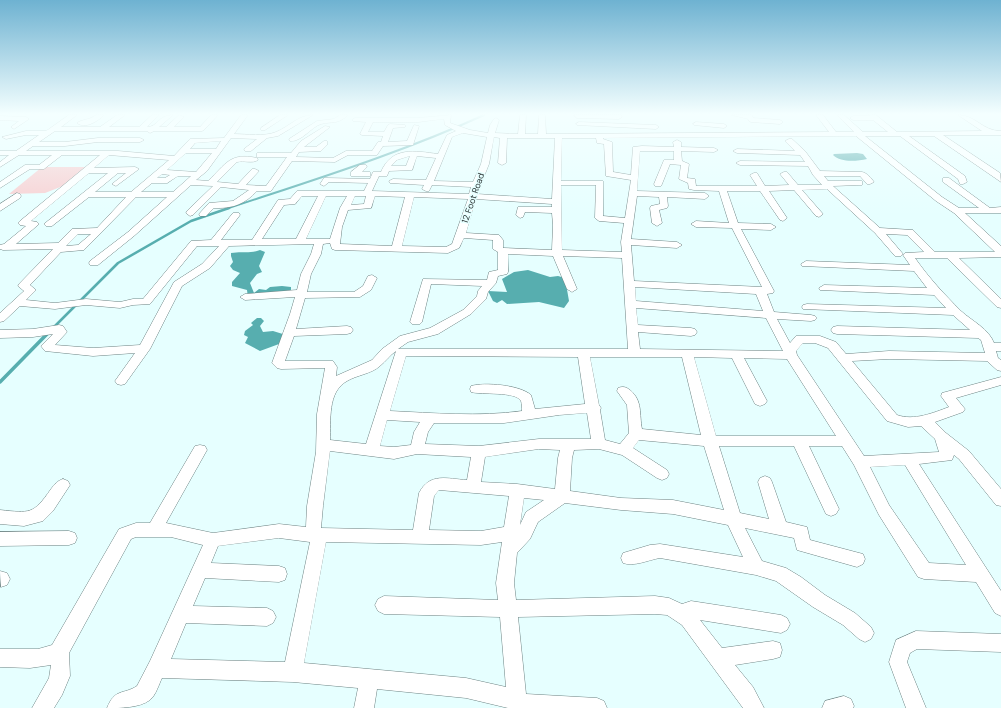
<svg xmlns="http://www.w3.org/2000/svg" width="1001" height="708" viewBox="0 0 1001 708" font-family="'DM Sans',sans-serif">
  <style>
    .green { fill: #f8ced0 }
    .water { fill: #57aeaf }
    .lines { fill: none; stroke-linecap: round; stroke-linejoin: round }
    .stream-far2 { stroke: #57aeaf; stroke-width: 2 }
    .stream-far1 { stroke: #57aeaf; stroke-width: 2.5 }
    .stream { stroke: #57aeaf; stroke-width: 3.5 }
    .minor-casing { stroke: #6e8484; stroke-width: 1 }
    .minor { fill: #fff; fill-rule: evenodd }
    .labels { text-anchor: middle; stroke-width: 3; stroke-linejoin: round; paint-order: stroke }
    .far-street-label { font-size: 9px; fill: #2a3333; stroke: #e6ffff }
  </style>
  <rect width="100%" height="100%" fill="#e6ffff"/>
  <!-- green -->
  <path class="green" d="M42,167h44l-13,15 -28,11 -36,1z"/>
  <!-- water -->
  <path class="water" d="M857,153l6,1 4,5c-10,2 -26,4 -34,-4l1,-1z
    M260,250l5,2 -6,14 3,6 -5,2 -7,9 4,10 5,-4 7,1 4,-3 12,-1 9,1v3l-9,6 -34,2 -1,-8 -15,-4v-4l8,-9 -7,-3 -3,-4 3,-4 -2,-6v-3c11,-2 19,1 29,-3z
    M528,270l22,7 8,-1 7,2 4,23 -5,7 -25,-6 -32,2 -5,-4 -5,3 -4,-2 -5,-10 19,1 -5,-13 12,-7z
    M257,318h4l3,3 -4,5 3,6 10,-1 13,4 -7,9 -19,7 -15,-8 3,-6 -4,-2 1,-4 8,-6 -2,-2z"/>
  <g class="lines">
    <!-- stream-far2 -->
    <path class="stream-far2" d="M226,209c87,-29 175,-56 258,-94"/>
    <!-- stream-far1 -->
    <path class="stream-far1" d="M53,328l65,-65 73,-42 38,-13"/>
    <!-- stream -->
    <path class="stream" d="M0,382l48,-49"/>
    <defs>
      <path id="minor" d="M69,115h8l-16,12h39l17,-12h8l-16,12h30l13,-12h7l-12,12c11,0 11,-12 26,-12l-14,12h7l13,-12 5,2 -10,10h26l11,-12h7l-14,15 -2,1h-48l-4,2 -3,-2h-92l-16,11h26l33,-4h42l4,2 -4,2h-42l-33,4h-32l-7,5h92l56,5 16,-17 34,-1 17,-23h7l-14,19c13,0 30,3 42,-2 13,-5 22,-17 37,-17l-35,21 -11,2 -16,13h-6l-1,-2 13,-10 -26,-1 -24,33 -11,9 12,1c18,-17 22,-29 49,-23l1,2c-6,4 -14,0 -21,2l-20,20 21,2 14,-15h3l4,2 -13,14 20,1 21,-29h-30v-4h34l10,-12 24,-15 5,1 -26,20h12l8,-6h3v4l-6,6 -22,1 -3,5 37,1 13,-7h26l6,-9h3l2,-6 -21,-1 -2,-1 6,-12 -13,-1v-2l2,-1h63l33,-3 -1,8 20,7 18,3 2,-8 4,-6 2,-1 3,2 -4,13 23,1 2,-19h6l-1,19h13l1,-19h6l1,19 283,-2 -13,-17h7l13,17h18l-17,-17h7l19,17h25l-15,-12h-20l-3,-2 3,-2 23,-1 21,17 85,-1 -24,-16c18,0 24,16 43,16v4h-58l57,38 1,9 -67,-46h-25l56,40 2,6 -4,2h-3l-2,-5 -58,-43h-35l77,61 17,11h20l-36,-26v-4h6l41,30 11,-1v6h-36l36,33v11l-42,1 42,41v9l-4,-1 -50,-49h-32c14,20 29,36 46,53 11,10 28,18 33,32h7v8h-5l2,7 3,2v11l-4,-1 -10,-9 -98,-2 -37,2 45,54c17,6 36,-2 52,-8l-8,-11 1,-3 59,-16v8l-45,13 9,11 -2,3 -28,10 11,11 23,18 32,38v17l-5,-1 -37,-46 -5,-4 -2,5 -33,4 82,127v25l-6,-3 -19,-31 -52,-3 -6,-2 -39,-62 -25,-50 -12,-19h-33l30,63 -3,5 -5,2 -5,-2 -32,-68h-75l21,67 29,6 -11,-37 2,-4 5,-2 5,2 2,4 14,40 21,5 3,13 53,14 2,5 -2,5 -6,3 -60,-17 -3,-12 -49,-10 17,33 24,7 15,9 24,18 30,18 16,14 3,6 -3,6 -6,3 -6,-3 -16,-14 -30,-18 -37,-26 -20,-6 -96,-17c-12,2 -26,9 -37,5l-2,-5 2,-5 27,-8 10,-1 83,13 -15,-32 -55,-11 -52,-4 -56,-7 -27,19 -8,17 -13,14 -3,30 2,17 139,-4 14,2 13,6 9,-3 90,14 6,3 3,6 -3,6 -6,3 -81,-13 22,28 51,-7 7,2 2,7 -2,7 -7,2 -38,6 18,22 11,21h-21l-61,-83 -15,-10 -12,-1 -137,3 8,77 71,4 7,3 3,7h-99l-42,-10 -89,-9 -3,19h-20l4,-20 -65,-6 -131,-4c-3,6 -6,17 -12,22 -11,8 -29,8 -43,8 8,-20 16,-13 30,-22l13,-25 53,-116 -32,-8h-35l-5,2 -62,114 1,23 -8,19 -8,13h-22l17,-30 2,-13 -21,3 -30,-1v-18h38l14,-4 67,-116 17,-6h14l45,-77 5,-1 5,1 2,4 -41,73 47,10 66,-9 27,3 1,-21 9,-54 1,-38 8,-46 -44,1 -4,-1 -5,-5 18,-49 5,-17 -50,3 -5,-3 5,-3 52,-4 4,-16 10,-20 3,-10 -85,2 -19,22 -28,18 -32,63 -25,35 -4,1 -4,-1 -2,-3 20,-28 -42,3 -48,-5 -4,-5 12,-12 -20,3 -33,1v-8l33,-1 26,-4 4,1 4,6 -12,13 38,3 47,-3 34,-63 28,-18 17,-18h-22l-47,58 -17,1 -13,3 -34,-3 -31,4 -35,-3 -16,15 -4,1v-9l24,-22 -6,-5 1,-2 34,-35 -50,1 -3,-1v-4l4,-1 22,-18 -6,-1 -2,-2 2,-2 80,-66h-38l-18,14h-14l-30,19v-6l25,-17h14l13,-10h-33l-19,12v-5l9,-7h-9v-4h16l23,-16h-13l-20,4 -4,-2 24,-6h20zM444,119l1,6 11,6 -9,4 -9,19c-23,-3 -46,-8 -57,18h-8l-3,7 -43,-1h-3l-4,6 4,2 5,-4 39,1 -4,8h-67l-7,8 -12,1 -26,40h-31l19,-25 -1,-2h-6l-22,27 -20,1 -48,58h-10l-13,3 -34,-3 -31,4 -29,-3 10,-10 -6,-5 31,-33 23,-2 52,-53h31l-39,35 -38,29 -1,2 1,2h8l36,-29 57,-51 22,1 -26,25 -1,2 4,3 3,-1 28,-28 28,3 -16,11 -24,2 -10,11 1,2h6l8,-8c18,1 31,-4 43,-17h14l21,-30 43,1 13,-7h29l6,-9 30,-1 6,-19 -5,-1 -7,16 -19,1 5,-14 12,-1v-2l-15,-1 -2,1 -4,7h-16l5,-10h45zM463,133l24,4 -6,27 -8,18 -39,-1 18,-44zM856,136l80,65 18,12 41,39h-60l-22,-22 -33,-2 -47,-42 26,-1h3v-4h-34l-4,-5h36l7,8h3l4,-2c-3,-4 -7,-9 -12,-10l-42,-1 -15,-20 -13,-12h-3l-4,2 10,10 -58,-2 -4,2 4,2 63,2 5,7 -65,-1 -4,2 4,2 68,1 5,9 9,10h-24l-11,-13h-3l-4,2 9,11 -24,1 -8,-13h-3l-4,2 7,11h-61l-1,-7 -8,-1 2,-14 -7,-3 -1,-10 33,1 4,-2 -4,-2 -33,-1v-5l-4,-2 -4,2 1,5 -32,-1 -9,1 -2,28 -18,-3 -1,-30 -9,-3v-1zM494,137l6,1 -2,25 4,2 4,-2 1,-25h48l-3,61 -75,-5 12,-30zM562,138h34l1,5 7,1 2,32 25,4 -6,38 -22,-2v-35h-42zM221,141l-5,8h-26l5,-6zM640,151h34v9h-10l-10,24 1,2h6l1,-2 8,-20 11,1 -2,14 9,4 1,6 5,1 25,1 10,32 -33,-2 -5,3 5,3 36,1 30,59 -128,-6 -3,-36 46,3 5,-3 -5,-3 -46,-3 6,-43 22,1 1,7 -9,2 -1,2 2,15 5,3 5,-3 -3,-13 8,-2 1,-2 -1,-9 38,2 4,-3 -4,-3 -68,-2zM186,153h26l-16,19 -29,-2zM109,155l60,5 -38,32h-36l23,-19h8l-14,11 4,2 23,-17 -4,-2 -41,1zM410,156l-4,10h-15l6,-6zM417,156l19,2 -10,22 -33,-1 -4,2 1,2 34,2 -2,4 4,2h3l3,-6 39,2 -2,7 -97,-3 7,-15h8l2,-5 23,-1zM89,173h19l-64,51 2,2h6l37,-29h37l-29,31 -25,1 -14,14 -42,1 23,-20 -2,-2 -6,-1zM162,174l8,1 -5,3h-8zM178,176h13l-18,16h-32l11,-9h15zM561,185h35l-1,33 4,3 25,2 -3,19 1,10 -60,-2zM827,189l48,44 20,23h6l2,-2 -17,-20 21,1 17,17 -19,1 -2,2 7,10 -104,-4 -5,3 1,2 112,5 13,17 -103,-3 -5,3 1,2 114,5 12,13 -139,-4 -4,1 -1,2 1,2 150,6 17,15 -133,-4 -4,1 -2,3 2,3 4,1 141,4 3,2 4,13 -96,-2 -43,3 -10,-12 -16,-6h-24l-6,7 -13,-24 34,2 4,-1 2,-2 -2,-2 -4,-1 -37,-3 -7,-18 6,-1 1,-2 -33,-62 30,1 5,-3 -5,-3 -33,-1 -11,-32h33l20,29 3,1 4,-3 -18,-27 25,-1 22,26 3,1 4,-3 -21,-24zM302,196h16l-22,43h-34l22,-34 11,-1zM326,196h21l-7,12 -10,31h-24zM355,196h11l-2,8 -13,1zM375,196l30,1 -13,49 -52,-2 2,-17 6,-17 23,-2zM414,197l54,2 -16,45 -6,3 -44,-1zM476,199l76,5v3h-34l-2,8 4,3 3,-1 2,-5 27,1 1,12 -1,25 -48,-2h-1v-8l-4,-5 -33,-2zM78,234h13l-13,11 -12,1zM464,238l29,2v9l5,3v18l-9,2 -2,8 -64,-1 -13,43 2,2h8l2,-2 9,-38 51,2 -4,5 -1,5 -14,14 -33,18 -30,8 -18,13 -10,11 -36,16 1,-9 -4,-6h-48l9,-25 53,-2 4,-1 2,-3 -2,-3 -4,-1 -51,3 9,-31 55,-1 11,-7 6,-12 -5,-3 -4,1 -5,10 -9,6h-47l4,-18 10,-20 2,-10 7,-1 2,6 3,1 113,3 11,-5zM508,254l45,2 14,33 5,3 5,-3 -14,-33 59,2 6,91h-230l10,-7 30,-8 33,-20 15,-15 2,-7 8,-9 2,-7 9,-2 1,-2zM635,287l121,7 7,17 -127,-10zM636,308l130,10 17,33 -143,-2 -2,-17 53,4 4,-1 2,-3 -2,-3 -4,-1 -53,-3zM803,343h12l13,5 59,73 21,6 13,-1 14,13 4,13 -75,4 -67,-101 -1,-4zM396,351l-30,93 -36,-4c1,-19 -3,-48 17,-59 10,-6 24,-7 33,-15 6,-5 10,-11 16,-15zM406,356l172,1 7,47 -50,5 -4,-14c-11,-10 -46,-13 -60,-9l-1,3 1,3c10,3 45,-1 50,9 1,3 1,7 1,10 -43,6 -89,2 -132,0zM590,357h92l19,78 -59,-6c-3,-15 1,-28 -12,-39 -4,-3 -7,-4 -12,-2l-1,3 10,14 2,28 -9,11 -15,-4 -5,-30 1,-2 -2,-3zM694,357l38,1 23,46 5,2 5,-2 2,-3 -23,-43 43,1 49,77h-120zM587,413l4,26h-52l-60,7 -54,-2 3,-12 6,-9h70l55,-8zM387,420l33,2 -6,10 -3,13 -17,2 -14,-1zM639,440l65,6 20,64 -51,-10 -52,-2 -51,-7 2,-33 2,-8 25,-1 23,6 35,23 5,2 5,-2 2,-4 -2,-4 -34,-22zM539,449l21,1 -2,8 -3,31 -38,-5 -36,-2 4,-25zM330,451l64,8 23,-5 54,3 -4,23c-20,-1 -37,-8 -48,13l-6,37 -92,-2 2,-22zM905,465l61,100 -37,-2 -40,-58 -19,-38zM439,490l70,6 -5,31 -23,4 -52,-1 5,-34zM524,498l20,2 -18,12 -6,13zM279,538l31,4 -25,120 -114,-3 15,-36 81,3 6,-3 3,-6 -3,-6 -6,-3 -74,-2 12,-28 74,4 6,-2 2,-6 -2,-6 -6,-2 -68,-3 7,-17zM326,542l155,3 21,-3 -6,41 2,17 -114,-4 -6,3 -3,6 3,6 6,3 116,3 6,70 -40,-9 -162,-15z
        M96,115h8c-7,7 -19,14 -27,8 5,-4 11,-2 19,-8z
        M280,115h8l-23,15h-4v-2z
        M340,115h8c-11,10 -15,6 -27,9 -10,3 -19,18 -31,17l-1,-2 28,-18 17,-2z
        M574,115h47l1,2 -3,2 -42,-1z
        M732,115h20l1,3 27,2 3,2 -3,2 -29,-2 -2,-1 -1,-2z
        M0,116l26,1 3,2 -15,10 -3,-2 8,-6 -19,-1z
        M579,122l77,3 3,2 -3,2 -79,-4 -1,-1z
        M696,122l28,2 3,2 -3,2 -30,-3 -1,-1z
        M360,165h6l1,2 -5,5h8v4h-19v-4z
        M17,193l3,1 1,2 -1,2 -20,13v-7z
        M63,479l5,2 2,4 -17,26 -10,10 -19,5 -24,-2v-14c30,3 33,5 51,-21 4,-5 6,-8 12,-10z
        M69,531l6,2 2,5 -2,5 -6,2 -69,1v-14z
        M0,571l7,2 3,6 -3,6 -6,2z
        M916,631l85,3v18l-84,-3 -7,4 -3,9 19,46h-20l-17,-46 7,-22z
        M844,696l7,3 3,7 -1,2h-31l3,-7z"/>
    </defs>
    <!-- minor casing -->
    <use href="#minor" class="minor-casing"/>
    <!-- minor -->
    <use href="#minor" class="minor"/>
  </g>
  <!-- sky -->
  <linearGradient id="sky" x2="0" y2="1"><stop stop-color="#6eb2d1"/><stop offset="0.53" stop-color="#f4ffff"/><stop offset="1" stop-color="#f4ffff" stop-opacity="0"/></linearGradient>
  <rect width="1001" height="215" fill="url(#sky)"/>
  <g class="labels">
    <!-- far-street labels -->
    <g class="far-street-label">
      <text transform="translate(473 198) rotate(-71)" y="3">12 Foot Road</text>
    </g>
  </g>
</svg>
